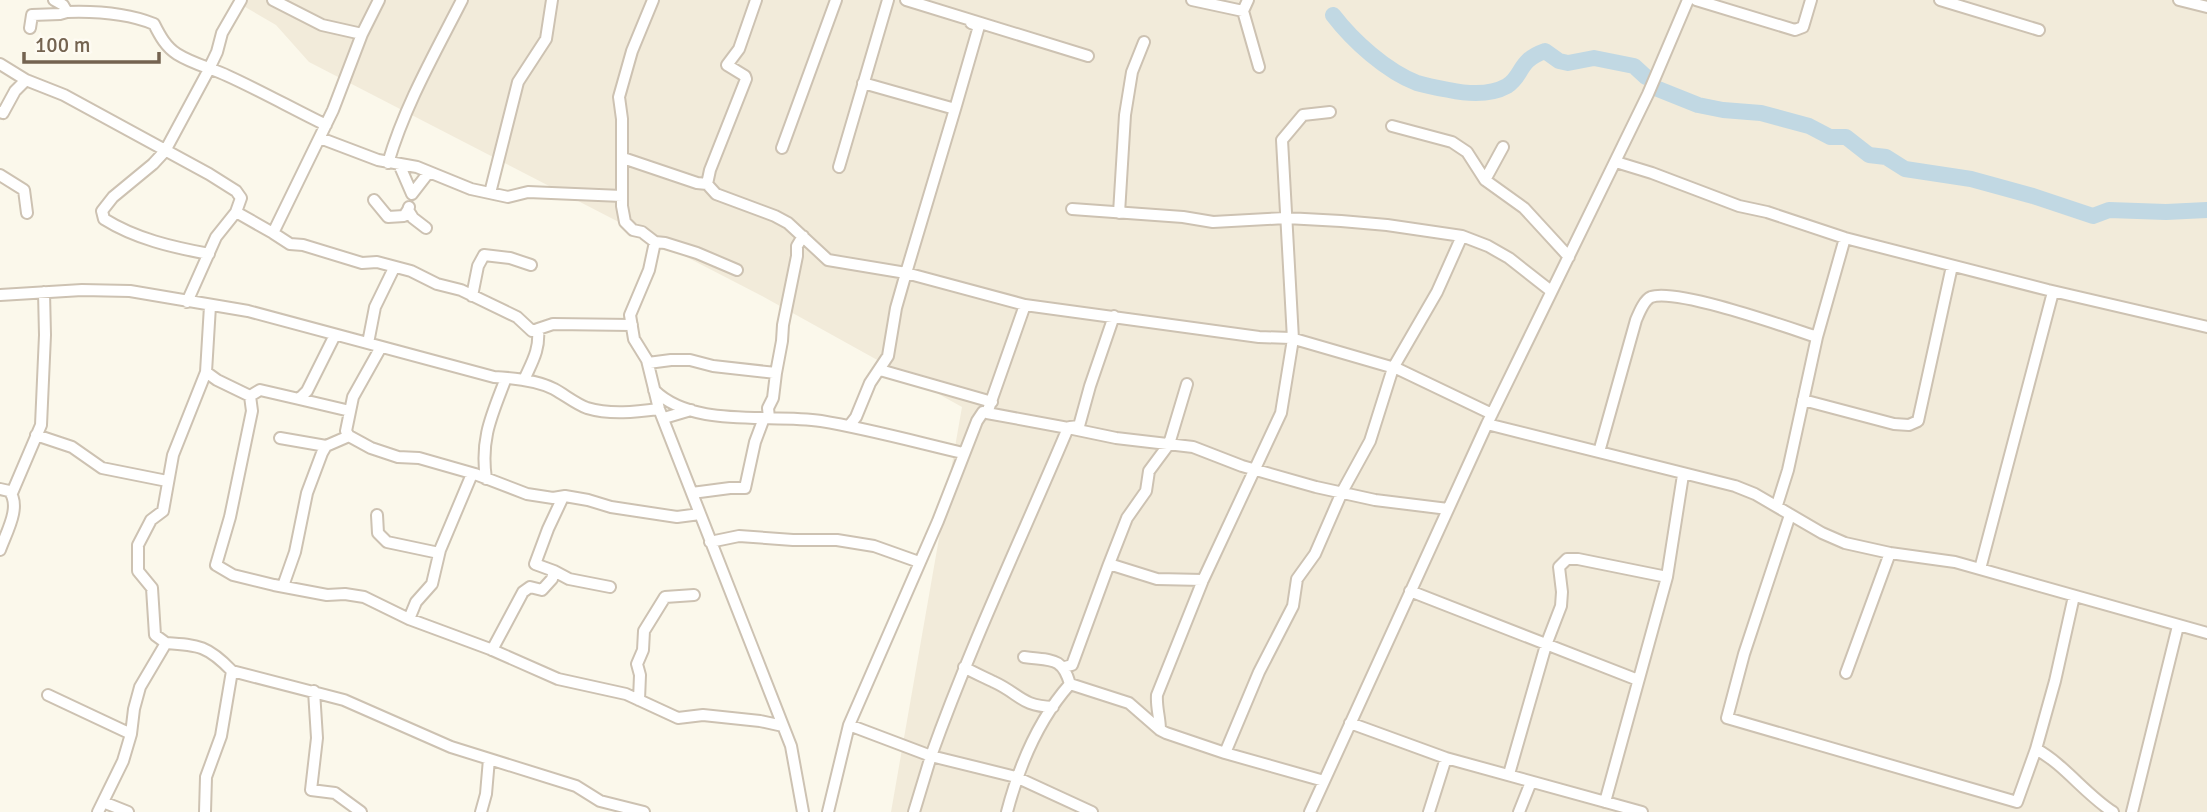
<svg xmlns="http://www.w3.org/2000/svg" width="2207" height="812" viewBox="0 0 2207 812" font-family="Signika,sans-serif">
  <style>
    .residential { fill: #f2ebda }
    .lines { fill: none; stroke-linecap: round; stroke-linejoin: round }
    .river { stroke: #c1d8e3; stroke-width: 16 }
    .minor-casing { stroke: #cdc2b2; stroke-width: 14 }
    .minor { stroke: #fff; stroke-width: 10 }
  </style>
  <rect width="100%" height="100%" fill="#fbf8eb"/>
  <!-- residential -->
  <path class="residential" d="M233,0h1974v812h-1316l71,-405 -200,-111 -453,-234 -33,-37z"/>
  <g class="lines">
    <!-- river -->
    <path class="river" d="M1333,15c20,26 53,56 84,68 10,3 21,5 32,7 19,4 40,6 58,-4 17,-11 10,-25 38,-35l14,10 9,2 26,-5 40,8 12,11
      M1658,89l40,16 25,5 38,3 48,13 21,11h16l23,18 17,2 19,12 66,10 62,17 60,20 16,-6 57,2 41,-2"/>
    <defs>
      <path id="minor" d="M54,0l9,5 4,7c30,-1 60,1 87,12 6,12 12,23 23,30 16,10 34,14 51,22 33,15 65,33 98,49
        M273,0l49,25 40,9
        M653,0l-21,51 -13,46 3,22v87l3,16 8,8 9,2 13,10 10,1 32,10 40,17
        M756,0l-17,49 -12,16 18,11 1,3 -36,91 -3,14 9,10 59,22 13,7 40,37 78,13 -10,35 -8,48 -18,27 -14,34 -7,9
        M906,0l182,56
        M1192,0l51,11 5,-11
        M1696,0l99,30 8,-3 8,-27
        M1940,0l99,30
        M2179,0l28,7
        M1243,11l16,56
        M30,28l2,-13 28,-1 7,-2
        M0,64l26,16 38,15 145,79 27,17 5,7 -5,14 -20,25 -29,65
        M955,109l24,-83 -8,-3
        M0,112l3,1 12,-22 11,-11
        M1392,126l60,16 15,10 18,28
        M320,138l58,22 39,7 54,22 37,8 20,-5 94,4
        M1503,147l-18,33 39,28 45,49
        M782,148l54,-148
        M623,158l74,25 10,1
        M1616,162l36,11 87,33 28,6 78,26 203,52 159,37
        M388,163c17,-58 47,-110 74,-163
        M399,164l13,30 17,-22
        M839,167l49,-167
        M0,175l24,15 3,23
        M490,193l28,-111 28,-43 6,-39
        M374,200l14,17 16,-1 4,-6
        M409,207l-1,3 5,8 13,10
        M1072,209l111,8 30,5 73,-4 55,3 46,4 75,11 26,10 21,12 42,33
        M236,212l37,21 60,-123 29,-76 17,-34
        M1119,213l6,-98 7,-43 12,-30
        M273,233l17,11 13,1 59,18 15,-1 34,9 26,13 24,6 56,27 15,14 21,-7 79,1
        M655,242l-6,28 -19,45 4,24 13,21 12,49 132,337 12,66
        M209,254c-37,-7 -73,-15 -105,-35l-2,-8 11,-14 40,-33 12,-13 42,-78 10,-21 5,-19 19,-33
        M0,295l82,-5 48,1 118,20 246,66c20,1 42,3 60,12 11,6 22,15 33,19 23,7 49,4 72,1
        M472,296l6,-30 6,-11 26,3 21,7
        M1025,305l234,32 32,1 107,31 94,45
        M210,306l-4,66 11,8 33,16 2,15 -22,106 -14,48 17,10 41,10 53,10 18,-1 19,3 45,22 81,30 68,30 68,15 52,24 25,-3 57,6 23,5
        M368,343l7,-36 19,-39
        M381,347l-28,50 -7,34 3,5 22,12 27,9 21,1 56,16 52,20 26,4 12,-2 23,4 23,7 66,10 23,-3
        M648,363l23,-3h19l23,6 63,7 6,-32 1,-16 14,-69v-10l6,-10
        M880,370l112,32
        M524,380c8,-18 16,-30 14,-51
        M654,390c39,39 117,23 167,31 48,8 95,21 142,32
        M250,396l10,-6 39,9 8,-8 28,-56
        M299,399l51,12
        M1803,400l91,24 15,1 9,-4 34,-155
        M664,418l27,-8
        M769,418l-1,-10 5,-10 3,-25
        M1487,424l248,62 20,8 67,39 23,10 45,10 65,9 252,71
        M1070,427l9,-1 11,-40 24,-70
        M1068,428l48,10 77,9 49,19 74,21 59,13 73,9
        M36,435l36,12 30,21 65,13
        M280,438l46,8
        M1599,452l37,-132c3,-7 8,-20 15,-23 26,-9 135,30 166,40
        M486,479c-6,-41 6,-64 20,-101
        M0,489l9,2c13,15 -3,42 -9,59
        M12,493l29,-68 4,-90 -1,-43
        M692,493l38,-5h15l10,-46 9,-24
        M1777,505l11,-35 29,-133 28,-99
        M377,515l1,18 9,9 52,11
        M1790,515l-46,139 -17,64 290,84 19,-53c29,16 49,45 77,63
        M710,542l29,-6 54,4h44l37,6 45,16
        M1109,564l18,-46 19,-27 3,-20 20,-27 18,-60
        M1980,569l73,-277
        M554,571l15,8 41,8
        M283,586l12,-34 12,-59 15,-40 4,-7 23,-10
        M1410,591l228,89
        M409,619l7,-17 16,-18 8,-34 32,-76
        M166,643l-11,-8 -3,-47 -14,-17v-26l13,-25 12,-9 10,-56 33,-83
        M492,650l31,-58 7,-5 12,3 10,-11 2,-8 -19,-7 13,-35 15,-32
        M1024,657c27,4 38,-1 46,27
        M964,667c10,6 20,10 30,15 26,12 27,24 59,25
        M1064,667l8,-2 37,-101 48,15 46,1
        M1846,673l44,-120
        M314,691l3,47 -6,52 24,3 26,19
        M48,695l83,39
        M639,700l1,-25 -3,-11 6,-14 1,-19 21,-34 29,-2
        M1350,723l96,35 196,54
        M849,725l82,31c40,-112 91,-219 137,-328l-81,-15
        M2036,749l19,-68 19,-85
        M1225,753l34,-81 34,-66 4,-27 18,-25 27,-62 28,-51 23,-73 44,-76 25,-56
        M1509,774l37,-129 15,-39 1,-14 -3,-25 8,-8h11l89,18
        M1324,781l-99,-28 -59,-20 -6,-3c0,-12 -4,-23 -3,-35l46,-115 78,-167 12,-74 -11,-199 21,-25 27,-3
        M103,802l25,10
        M1605,802l62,-225 16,-102
        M98,812l25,-51 8,-27 3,-25 6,-22 26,-44c33,2 42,3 66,28
        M205,812l1,-35 15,-41 11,-65 112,29 107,47 125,39 24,15 44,11
        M481,812l5,-18 3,-35
        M828,812l21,-87 89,-204 39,-100 6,-9 4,1 38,-108 -119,-32 49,-164 -92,-26
        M914,812l17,-56 85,21 76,35
        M1007,812c12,-46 31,-92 63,-128l59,19 31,27
        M1310,812l177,-388 161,-330 40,-94
        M1429,812l17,-54
        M1519,812l12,-30
        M2132,812l46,-186"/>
    </defs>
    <!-- minor casing -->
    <use href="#minor" class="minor-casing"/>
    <!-- minor -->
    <use href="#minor" class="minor"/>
  </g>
  <!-- scale -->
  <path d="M24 52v10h135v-10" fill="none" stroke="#746350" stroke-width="3.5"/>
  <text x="35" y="52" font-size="21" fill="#746350" stroke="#fefbf2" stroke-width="5" paint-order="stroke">100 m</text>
</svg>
